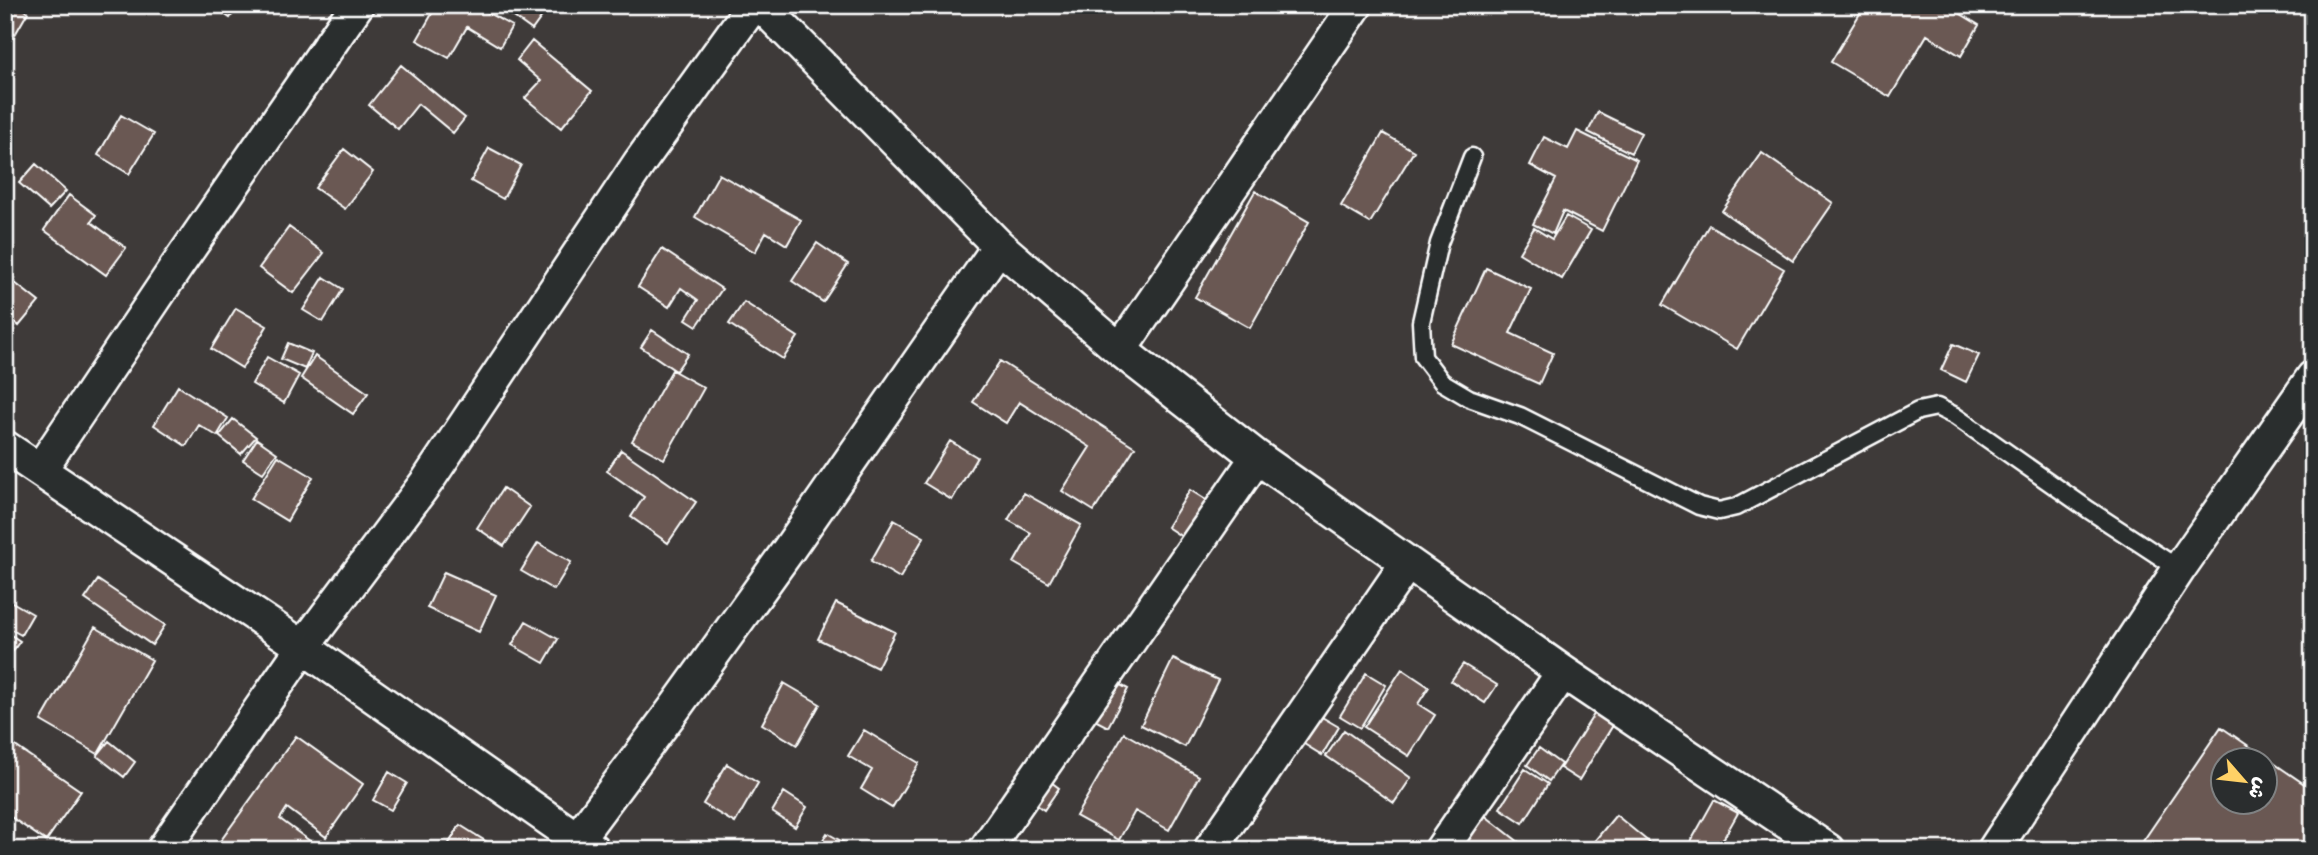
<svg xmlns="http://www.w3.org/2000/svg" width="2318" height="855" viewBox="0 0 2318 855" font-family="'Shantell Sans','Playpen Sans Arabic',sans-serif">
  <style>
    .building { fill: #6b5953; stroke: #fff; stroke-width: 2; fill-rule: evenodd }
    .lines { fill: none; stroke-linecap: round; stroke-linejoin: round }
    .service-casing { stroke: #fff; stroke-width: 21 }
    .minor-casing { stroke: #fff; stroke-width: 37 }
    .service { stroke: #2a2d2e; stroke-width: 16 }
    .minor { stroke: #2a2d2e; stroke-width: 32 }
  </style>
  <rect width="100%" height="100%" fill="#3e3a39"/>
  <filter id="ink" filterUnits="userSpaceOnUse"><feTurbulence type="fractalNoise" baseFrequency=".0143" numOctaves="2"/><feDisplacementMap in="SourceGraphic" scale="14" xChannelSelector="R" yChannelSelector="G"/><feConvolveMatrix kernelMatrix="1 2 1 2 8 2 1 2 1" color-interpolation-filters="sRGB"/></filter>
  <g filter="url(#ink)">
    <!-- building -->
    <path class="building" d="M5,5h13l10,7 -23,40z
      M211,5h28l-9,13z
      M437,5h37l38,21 -12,21 -33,-20 -18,31 -32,-18z
      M497,5h53l-18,25z
      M1865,5h81l33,20 -18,31 -34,-21 -37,62 -59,-35z
      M532,41l60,50 -31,37 -36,-30 16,-17 -24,-21z
      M401,65l64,53 -12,15 -35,-29 -20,25 -29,-24z
      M1598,112l43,21 -10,20 -43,-21z
      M121,115l33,19 -25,40 -31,-19z
      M1577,131l60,29 -35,71 -39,-20 -10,23 -20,-10 23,-45 -26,-14 14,-28 24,12z
      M1383,133l31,18 -44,72 -29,-17z
      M489,148l32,17 -18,34 -32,-18z
      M344,149l29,23 -28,37 -30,-21z
      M1762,153l71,50 -40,58 -71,-50z
      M36,164l30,27 -17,18 -30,-26z
      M719,174l82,46 -14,25 -21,-13 -11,20 -60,-35z
      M1255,191l54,31 -59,106 -55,-31z
      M69,195l27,20 -5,7 35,26 -20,27 -62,-45z
      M1566,216l25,14 -29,49 -43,-26 15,-25 18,11z
      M1709,225l75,44 -47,80 -75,-44z
      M289,227l35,26 -31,40 -34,-25z
      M817,243l31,21 -25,38 -31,-21z
      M662,249l60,40 -25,37 -11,-7 12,-19 -17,-12 -12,19 -31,-20z
      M1486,268l45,21 -21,44 43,20 -14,31 -88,-40z
      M324,277l19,12 -20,33 -20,-12z
      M15,283l24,19 -20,24 -14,-12v-19z
      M744,302l54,35 -15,22 -54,-35z
      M236,308l31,18 -25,42 -31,-19z
      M652,330l36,24 -12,17 -35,-24z
      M288,343l24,10 -7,16 -24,-10z
      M1953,344l26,11 -13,27 -25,-12z
      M315,356l53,37 -15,21 -52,-36z
      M267,357l32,18 -15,28 -32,-19z
      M1000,361l135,86 -41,64 -32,-20 28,-44 -71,-45 -13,21 -33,-21z
      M672,370l32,18 -40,71 -32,-18z
      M178,386l50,32 -11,18 -18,-11 -13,21 -32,-21z
      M233,419l23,18 -15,17 -22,-18z
      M257,439l20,14 -14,20 -20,-13z
      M950,441l27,16 -25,43 -28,-17z
      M621,450l75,52 -28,41 -37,-26 13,-20 -37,-26z
      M278,456l35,21 -26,44 -36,-22z
      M503,488l27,19 -26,39 -27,-18z
      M1190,490l24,15 -24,37 -23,-15z
      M1024,493l57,32 -32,58 -35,-20 17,-30 -23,-13z
      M894,520l30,17 -24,41 -29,-17z
      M538,543l33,19 -17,28 -33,-19z
      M444,572l52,23 -17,37 -52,-24z
      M98,580l67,45 -13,20 -67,-46z
      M5,598l28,16 -12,21 -16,-9z
      M836,603l59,29 -18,36 -59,-29z
      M526,621l32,18 -14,24 -32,-18z
      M95,627l57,33 -54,94 -57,-33z
      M5,631l15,10 -15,21z
      M1173,659l45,21 -33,67 -44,-22z
      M1463,664l34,21 -12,18 -34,-22z
      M1402,669l27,18 -11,17 17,11 -26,41 -45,-29z
      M1366,673l20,12 -26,43 -20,-12z
      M1109,679l19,10 -20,38 -19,-10z
      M784,683l36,21 -23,41 -35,-21z
      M1596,711l19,11 -36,58 -19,-12z
      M1320,716l19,11 -17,28 -18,-11z
      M2221,727l92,63v60h-176zM2224,760h42v42h-42z
      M864,730l55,33 -27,45 -31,-19 11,-19 -24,-14z
      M1344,730l67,48 -17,25 -68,-47z
      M1124,733l75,43 -30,54 -34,-19 -16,29 -43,-24z
      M296,736l67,48 -37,53 -39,-29 -7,11 42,31h-108z
      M5,739l76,52 -35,50 -41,-28z
      M109,741l26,21 -11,15 -27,-21z
      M1539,748l22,16 -12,17 -22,-16z
      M727,764l31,19 -23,40 -32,-19z
      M1525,769l23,15 -25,39 -23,-15z
      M389,772l18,11 -16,27 -18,-10z
      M1047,779l12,9 -15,22 -13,-9z
      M784,792l23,15 -12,20 -23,-15z
      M1714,800l24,13 -21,37h-31z
      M1474,807l55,43h-68l-12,-9z
      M1616,815l34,28 -6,7h-57z
      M460,825l38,24 -1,1h-52z
      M827,833l30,17h-40z"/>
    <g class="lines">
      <defs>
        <path id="service" d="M1472,157l-33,86 -18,79 2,35 19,25 27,16 51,18 179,90 20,5 17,-4 182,-96 19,-4 18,9 134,94 90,59"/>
        <path id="minor" d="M761,5l238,241 121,104 137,107 306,215 265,178
          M1120,350l236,-345
          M5,447l298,200 290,203
          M40,470l137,-204 180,-261
          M163,850l140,-203 125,-167 212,-318 113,-157
          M569,850l105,-141 115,-160 210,-303
          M985,850l272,-393
          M1210,850l197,-287
          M1441,850l122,-178
          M1994,850l185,-281 134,-192"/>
      </defs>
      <!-- service casing -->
      <use href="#service" class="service-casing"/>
      <!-- minor casing -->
      <use href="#minor" class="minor-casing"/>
      <!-- service -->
      <use href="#service" class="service"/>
      <!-- minor -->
      <use href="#minor" class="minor"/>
    </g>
  </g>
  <!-- margin -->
  <rect width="2318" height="855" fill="none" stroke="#2a2d2e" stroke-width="28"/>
  <rect x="14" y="14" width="2290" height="827" fill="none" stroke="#fff" stroke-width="2.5" filter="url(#ink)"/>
  <!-- north arrow -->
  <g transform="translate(2244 781) rotate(118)"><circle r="33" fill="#2a2d2e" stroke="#7f8182" stroke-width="2"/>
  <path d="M0-5L12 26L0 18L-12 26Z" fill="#ffd166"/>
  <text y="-10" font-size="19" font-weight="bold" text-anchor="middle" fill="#ffffff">ش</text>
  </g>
</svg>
